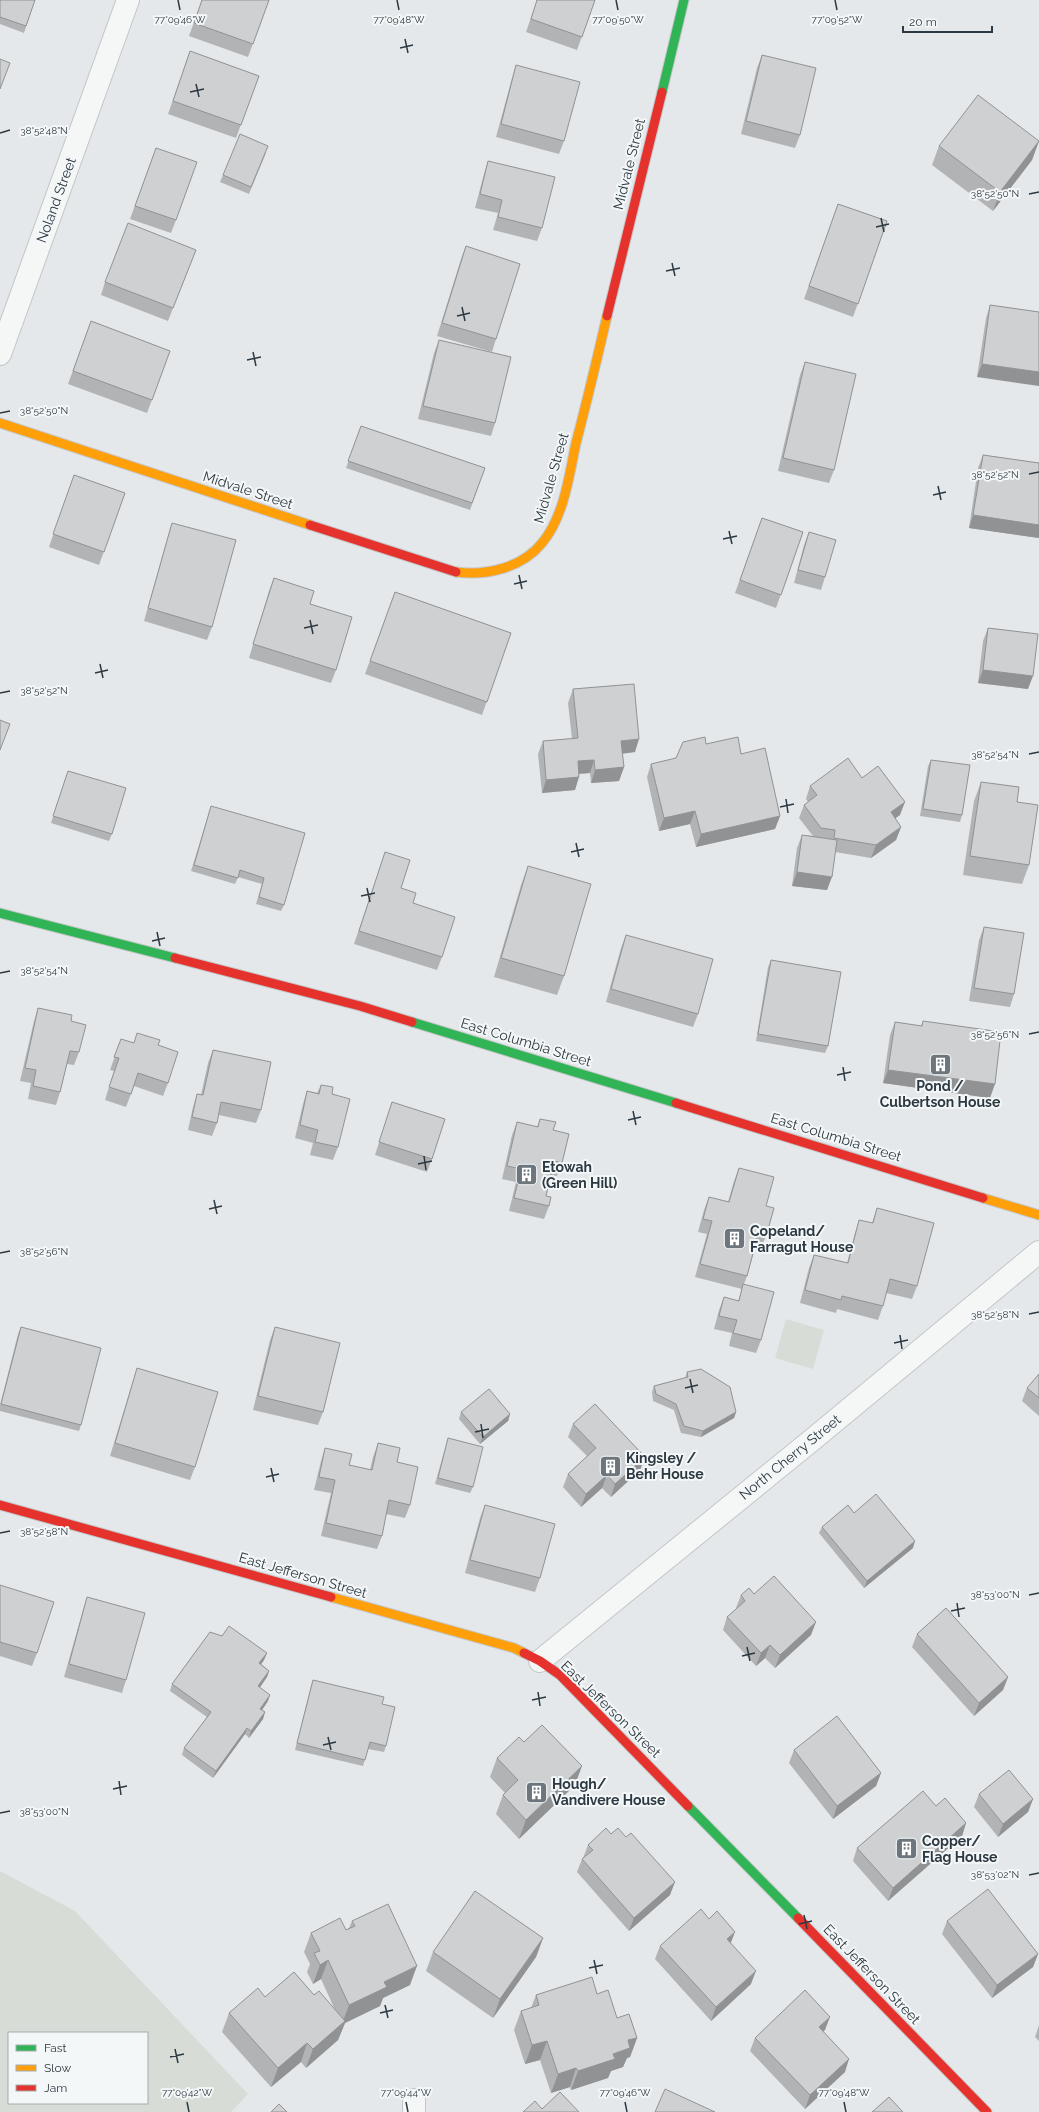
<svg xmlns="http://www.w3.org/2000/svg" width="1039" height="2112" viewBox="0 0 1039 2112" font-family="Raleway,sans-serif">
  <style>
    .green { fill: #d7ddd6; fill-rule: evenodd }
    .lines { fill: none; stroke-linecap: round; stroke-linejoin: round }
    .street-casing { stroke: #c3c6c8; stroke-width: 24 }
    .fast-casing { stroke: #c3c6c8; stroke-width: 11 }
    .slow-casing { stroke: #c3c6c8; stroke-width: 11 }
    .jam-casing { stroke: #c3c6c8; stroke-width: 11 }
    .street { stroke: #f5f6f6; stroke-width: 22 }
    .fast { stroke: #30b455; stroke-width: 9 }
    .slow { stroke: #ff9f0a; stroke-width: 9 }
    .jam { stroke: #e5322d; stroke-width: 9 }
    .wall { fill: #b1b3b5 }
    .shaded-wall { fill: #909293 }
    .building { fill: #ced0d2; stroke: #909293 }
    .ticks { fill: none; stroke: #2d3942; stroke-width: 1.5 }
    .labels { text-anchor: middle; stroke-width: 4; stroke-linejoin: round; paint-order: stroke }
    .street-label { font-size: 14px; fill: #2d3942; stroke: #f4f7f8 }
    .poi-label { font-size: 14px; font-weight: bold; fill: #2d3942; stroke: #f4f7f8; text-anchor: start }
    .ticks-label { font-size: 10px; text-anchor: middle; fill: #2d3942; stroke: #f4f7f8; stroke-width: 4; stroke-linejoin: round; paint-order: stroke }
  </style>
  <rect width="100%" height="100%" fill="#e5e8ea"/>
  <!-- green -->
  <path class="green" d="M786,1319l38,11 -11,39 -38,-11z
    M0,1871l75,40 173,183 -17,18h-231zM9,2033h138v70h-138z"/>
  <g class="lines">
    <defs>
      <path id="street" d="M0,354l128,-354
        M540,1661l272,-221 227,-188
        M414,2100v12"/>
      <path id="fast" d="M662,92l22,-92
        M0,913l175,45
        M412,1022l264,81
        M688,1806l110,112"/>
      <path id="slow" d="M0,423l310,102
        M456,572c30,4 66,-4 86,-29 22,-26 27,-67 34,-100 11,-42 21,-84 31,-127
        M983,1198l56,17
        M331,1597l183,51 10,5"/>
      <path id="jam" d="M607,316l55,-224
        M310,525l146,47
        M175,958l185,48 52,16
        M676,1103l307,95
        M0,1505l331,92
        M524,1653l16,8 20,14 128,131
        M798,1918l189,194"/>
    </defs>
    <!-- street casing -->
    <use href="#street" class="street-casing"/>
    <!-- fast casing -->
    <use href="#fast" class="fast-casing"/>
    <!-- slow casing -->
    <use href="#slow" class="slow-casing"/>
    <!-- jam casing -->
    <use href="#jam" class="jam-casing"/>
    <!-- street -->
    <use href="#street" class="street"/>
    <!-- fast -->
    <use href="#fast" class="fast"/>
    <!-- slow -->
    <use href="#slow" class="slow"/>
    <!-- jam -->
    <use href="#jam" class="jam"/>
  </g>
  <!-- wall -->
  <path class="wall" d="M0,0h35l-11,33 -24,-9z
    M202,0h67l-21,57 -59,-21z
    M537,0h58l-18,50 -51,-18z
    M190,51l69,25 -23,62 -68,-24z
    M762,55l38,80 -5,13 -54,-14 16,-66z
    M516,65l48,76 -5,13 -63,-17 16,-59z
    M1039,141l-7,19 -39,51 -61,-46 7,-19z
    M156,148l20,72 -5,13 -41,-14z
    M266,153l-17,41 -29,-12 3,-7z
    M488,161l54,67 -5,13 -44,-11 5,-17 -23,-5 9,-34z
    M838,204l49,17 -34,96 -49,-18z
    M466,246l30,93 -4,13 -55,-16 24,-77z
    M196,250l-28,71 -67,-26 4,-13z
    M990,305l49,7 -62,65 9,-59z
    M91,321l79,30 -23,62 -79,-29z
    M439,340l56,83 -4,13 -73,-17 16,-66z
    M805,362l29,108 -5,13 -51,-12 22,-96z
    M361,426l124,42 -15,42 -124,-42z
    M983,455l56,8v75l-70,-10 9,-60z
    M74,475l51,18 -26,72 -50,-18z
    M762,518l41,14 -27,76 -41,-15z
    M172,523l40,104 -5,13 -63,-19 24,-85z
    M809,532l16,45 -4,13 -27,-7 10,-38z
    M274,578l36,26 26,66 -5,13 -82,-25 20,-67z
    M395,592l116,41 -29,82 -117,-41z
    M988,628l40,61 -50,-6 5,-42z
    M573,689l62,63 -13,2 2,13 -5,14 -28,2 -1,-10 -11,1 -4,16 -33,3 -4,-39 5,-13 29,-2 -4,-36z
    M706,744l35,10 39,62 -5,13 -79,18 -6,-23 -31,7 -12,-54 4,-13 25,-6z
    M931,760l31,55 -2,7 -40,-6 8,-50z
    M68,771l44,63 -3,7 -58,-18z
    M862,778l38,37 -5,3 6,9 -5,13 -25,18 -36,-6 -8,38 -35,-4 5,-38 5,-13 11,1 -14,-18 5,-13 4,-3 -2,-3 4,-13z
    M981,782l36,20 12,63 -7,19 -59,-9 11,-74z
    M211,806l73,99 -3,6 -25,-7 6,-20 -24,-7 -3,7 -44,-13z
    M385,852l16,36 12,15 29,54 -5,13 -83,-26z
    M528,866l36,110 -7,19 -63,-18 27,-92z
    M984,927l30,67 -4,13 -41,-6 10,-61z
    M626,935l72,79 -5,13 -87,-25 15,-54z
    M771,960l57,86 -3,7 -69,-12 12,-74z
    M38,1008l33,13 8,31 -5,13 -7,-1 -7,28 -4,13 -28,-6 3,-16 -11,-2 14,-60z
    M923,1021l67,77 -107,-15 7,-48 5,-13 26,4z
    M121,1039l13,4 24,2 10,38 -5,13 -29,-10 -8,21 -21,-7 9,-29 -4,-1z
    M213,1050l48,60 -5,13 -37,-8 -2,8 -5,13 -24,-6 5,-23 4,-13 4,1 7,-32z
    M321,1085l11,9 6,53 -5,13 -23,-5 3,-12 -18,-5 8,-34 4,-13 10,2z
    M392,1102l40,57 -5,13 -52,-17z
    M540,1119l13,11 9,33 -5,13 -6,-1 -5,21 3,10 -5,13 -35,-8 7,-29 -14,-3 10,-44 5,-13 20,5z
    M739,1168l27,38 1,27 -5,13 -6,-2 -9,32 -3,8 17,56 -5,13 -27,-7 3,-13 -18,-4 5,-19 5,-13 14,4 4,-12 -47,-12 12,-43 -9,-2 6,-22 5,-13 19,5 6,-21z
    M877,1208l40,78 -5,13 -26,-6 -3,13 -5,14 -41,-11 -1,4 -36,-10 9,-35 5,-13 33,8 8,-30 4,-13 13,3z
    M21,1327l60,98 -2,6 -79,-20v-6l18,-71z
    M275,1327l48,85 -5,13 -65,-15 17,-70z
    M137,1368l58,99 -5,13 -80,-24 23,-75z
    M687,1372l49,40 -2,6 -33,19 -20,-4 -7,-23 -21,-9 -1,-9 2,-6 31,-8z
    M1039,1374v42l-17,-15 5,-13z
    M461,1412l49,2 -2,7 -28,23 -21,-25z
    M573,1424l72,33 -5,13 -29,27 -9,-9 -21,19 -18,-20 5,-13 19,-18 -19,-19z
    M448,1438l25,49 -3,6 -35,-9 11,-39z
    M378,1443l19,19 13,43 -5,13 -19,-4 -4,22 -5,13 -56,-13 10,-43 -17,-3 7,-29 4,-13 24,17 21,5 3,-13z
    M485,1505l55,73 -5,14 -70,-19 15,-55z
    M854,1513l59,35 -49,40 -45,-55 3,-6z
    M0,1585l37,68 -5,13 -32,-10z
    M754,1594l57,41 -36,33 -10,-10 -9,8 -33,-36 4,-13 9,-8v-1l5,-13z
    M87,1597l39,83 -4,13 -58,-16 19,-67z
    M917,1634l91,43 -5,13 -29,26 -62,-69z
    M267,1653l-3,7 -3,4 8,7 -2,6 -7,10 8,14 -6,9 3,2 -2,7 -14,19 -4,-4 -32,44 -31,-23 2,-7 23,-31 -37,-26 2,-7z
    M313,1680l73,66 -2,6 -16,-3 -5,17 -68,-16 16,-64z
    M524,1742l51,43 -56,54 -23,-25 7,-19 2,-2 -15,-16 7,-19z
    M794,1750l87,23 -5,13 -43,33 -44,-56z
    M979,1794l54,5 -5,13 -30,25 -24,-30z
    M966,1823l-4,13 -74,65 -35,-40 4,-13z
    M611,1834l59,61 -41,36 -52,-59 5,-13 1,-1 5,-13z
    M352,1921l58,64 -27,13 -3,8 -35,17 -7,17 -32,28 -5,-6 -30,25 -49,-55 7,-19 36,-16 49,-2 21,15 -14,-31 -8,5 -6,-12 3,-8 -6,-12 7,-19 35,-3 3,-2z
    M947,1921l91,33 -5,13 -41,31 -50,-64z
    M543,1938l-7,19 -43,61 -67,-47 7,-19z
    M731,1943l20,41 -40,37 -56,-62 5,-13z
    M597,1994l20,24 20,20 -7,19 -3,1 -4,9 -12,4 -3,7 -37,12 -1,-3 -19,6 -11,-33 -15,4 -11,-34 7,-19 10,-3 5,-13z
    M1039,2025v16l-4,-4z
    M825,2030l-2,1 22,41 -40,37 -55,-58 5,-13z"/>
  <!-- shaded-wall -->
  <path class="shaded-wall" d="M1039,141l-7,19 -39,51 7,-19z
    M982,364l57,8v14l-62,-9z
    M973,515l66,10v13l-70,-10z
    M983,670l50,6 -5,13 -50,-6z
    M639,739l-4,13 -18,2 4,-13z
    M594,760l-4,13 -17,1 5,-13z
    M624,767l-5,14 -28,2 4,-13z
    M579,777l-4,13 -33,3 4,-13z
    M905,802l-5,13 -14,10 5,-13z
    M695,811l-5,13 -31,7 5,-13z
    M780,816l-5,13 -79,18 5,-13z
    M901,827l-5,13 -25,18 5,-13z
    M797,872l35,5 -5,13 -35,-4z
    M888,1070l107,14 -5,14 -107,-15z
    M736,1412l-2,6 -33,19 2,-6z
    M510,1414l-2,7 -28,23 3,-7z
    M645,1457l-5,13 -29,27 4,-13z
    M607,1475l-5,13 -21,19 5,-13z
    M915,1541l-2,7 -49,40 3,-7z
    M816,1622l-5,13 -36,33 5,-13z
    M770,1645l-5,13 -9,8 5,-13z
    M267,1653l-3,7 -7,10 2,-7z
    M269,1671l-2,6 -11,16 2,-7z
    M1008,1677l-5,13 -29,26 5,-13z
    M270,1695l-2,6 -10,15 2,-7z
    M265,1712l-2,7 -14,19 2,-7z
    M247,1728l-2,6 -32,44 3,-7z
    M582,1766l-7,19 -56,54 7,-19z
    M881,1773l-5,13 -43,33 4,-13z
    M1033,1799l-5,13 -30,25 5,-13z
    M966,1823l-4,13 -74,65 5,-13z
    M675,1882l-5,13 -41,36 5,-13z
    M735,1932l-5,13 -3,-6z
    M543,1938l-7,19 -43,61 7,-19z
    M1038,1954l-5,13 -41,31 5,-13z
    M328,1960l-7,19 -8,5 7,-19z
    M417,1966l-7,19 -27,13 -3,8 -35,17 -7,17 -32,28 7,-19 29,-25 7,-19 35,-23z
    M756,1971l-5,13 -40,37 5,-14z
    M830,2017l-5,13 -10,10 4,-13z
    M637,2038l-7,19 -3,1 -4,9 -12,4 -3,7 -37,12 7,-19 50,-31z
    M547,2041l-7,19 -15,4 7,-19z
    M307,2043l-6,19 -30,25 7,-19z
    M849,2059l-4,13 -40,37 5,-14z
    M576,2068l-6,19 -19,6 7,-19z"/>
  <!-- building -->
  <path class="building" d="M0,0h35l-9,26 -26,-9z
    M202,0h67l-16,44 -59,-21z
    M537,0h58l-13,37 -51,-18z
    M190,51l69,25 -18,49 -68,-24z
    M762,55l54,13 -16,67 -54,-14z
    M0,59l10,4 -10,26z
    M516,65l64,17 -16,59 -63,-17z
    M978,95l61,46 -39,51 -61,-46z
    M240,134l28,12 -17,41 -28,-12z
    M156,148l41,14 -21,58 -41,-14z
    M488,161l67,16 -13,51 -44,-11 4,-17 -22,-6z
    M838,204l49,17 -29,83 -49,-18z
    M128,223l68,27 -23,58 -68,-26z
    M466,246l54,18 -24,75 -54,-16z
    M990,305l49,7v60l-57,-8z
    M91,321l79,30 -18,49 -79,-29z
    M439,340l72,17 -16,66 -72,-17z
    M805,362l51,12 -22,96 -51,-12z
    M361,426l124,42 -13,35 -124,-42z
    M983,455l56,8v62l-66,-10z
    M74,475l51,18 -21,59 -51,-18z
    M762,518l41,14 -22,63 -41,-15z
    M172,523l64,17 -24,87 -64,-19z
    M809,532l27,8 -11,37 -27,-7z
    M274,578l40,13 -4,13 42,13 -16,53 -83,-26z
    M395,592l116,41 -24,69 -117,-41z
    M988,628l50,6 -5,42 -50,-6z
    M634,684l5,55 -18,2 3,26 -29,3 -1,-10 -16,1 1,16 -33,3 -3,-39 35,-3 -5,-49z
    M0,720l10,4 -10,26z
    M705,737l1,7 32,-7 3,17 24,-6 15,68 -79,18 -6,-23 -31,7 -13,-54 25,-6 7,-16z
    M848,758l14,20 16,-12 27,36 -14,10 10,15 -25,18 -42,-7 1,-8 -14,-2 -17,-23 13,-10 -7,-9z
    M931,760l39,5 -8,50 -39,-6z
    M68,771l58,17 -14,46 -59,-18z
    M981,782l38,5 -2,15 21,3 -9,60 -59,-9z
    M211,806l94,27 -21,72 -25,-8 5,-19 -24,-8 -2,8 -44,-13z
    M802,835l35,5 -5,37 -35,-5z
    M385,852l25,8 -9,28 15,5 -3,10 42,14 -13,40 -83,-26z
    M528,866l63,18 -27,92 -63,-18z
    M984,927l40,6 -10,61 -40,-6z
    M626,935l87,24 -15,55 -87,-25z
    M771,960l70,12 -13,74 -70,-12z
    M38,1008l34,7 -1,6 15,4 -7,27 -9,-1 -10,41 -27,-6 3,-16 -11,-2z
    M923,1021l78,11 -6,52 -107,-14 7,-48 27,4z
    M137,1033l23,7 -2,5 20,7 -10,31 -30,-10 -7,21 -22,-7 10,-29 -5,-1 7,-18 13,4z
    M213,1050l58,12 -10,48 -40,-8 -4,21 -25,-6 5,-23 6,1z
    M321,1085l12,2 -1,7 18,5 -12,48 -23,-5 3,-12 -18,-5 7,-34 12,3z
    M392,1102l53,17 -13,40 -53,-17z
    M540,1119l16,3 -3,8 16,4 -7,29 -8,-2 -8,35 5,1 -2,9 -35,-8 7,-29 -14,-3 10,-44 21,5z
    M739,1168l35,9 -8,29 8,2 -7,25 -8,-2 -12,45 -47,-12 12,-43 -9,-2 6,-22 20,5z
    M877,1208l57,15 -17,63 -27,-7 -7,27 -41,-10 -1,4 -36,-10 9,-35 34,8 11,-43 14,3z
    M743,1284l31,8 -13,48 -28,-7 4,-13 -18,-4 5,-19 15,4z
    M21,1327l80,21 -20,77 -80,-21z
    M275,1327l65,16 -17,69 -65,-16z
    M137,1368l81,24 -23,75 -80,-24z
    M701,1369l29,18 6,25 -33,19 -19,-5 -8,-22 -20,-10 -2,-8 34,-9 -1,-5z
    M1039,1374v24l-12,-10z
    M489,1389l21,25 -27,23 -22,-25z
    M595,1404l50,53 -30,27 -8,-9 -21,19 -18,-20 28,-26 -23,-24z
    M448,1438l35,9 -10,40 -35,-9z
    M378,1443l22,5 -3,14 21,5 -8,38 -21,-5 -7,36 -56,-13 9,-43 -16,-3 6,-29 27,6 -3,11 23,5z
    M876,1494l39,47 -48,40 -45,-54 26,-22 6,8z
    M485,1505l70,19 -15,54 -70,-18z
    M774,1576l42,46 -36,33 -10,-10 -9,8 -34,-36 18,-16 -4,-6 8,-7 5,6z
    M0,1585l54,17 -17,51 -37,-11z
    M87,1597l58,16 -19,67 -57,-16z
    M946,1608l62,69 -29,26 -62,-69z
    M229,1626l38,27 -8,10 10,8 -11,15 12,9 -10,14 5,3 -14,19 -4,-3 -31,43 -32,-23 27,-36 -39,-28 38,-52 12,4z
    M313,1680l71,17 -2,7 13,3 -9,39 -16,-4 -5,18 -68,-17z
    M837,1716l44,57 -44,33 -43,-56z
    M542,1725l40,41 -56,54 -23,-25 15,-15 -21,-22 22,-21 5,5z
    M1009,1770l24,29 -30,25 -24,-30z
    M923,1791l13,15 9,-8 21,25 -73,65 -36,-40z
    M606,1828l5,6 7,-6 8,9 5,-4 44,49 -41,36 -52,-59 11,-9 -5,-5z
    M988,1889l50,65 -41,31 -50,-64z
    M475,1891l68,47 -43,61 -67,-47z
    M388,1904l29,62 -33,16 3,5 -38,18 -21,-45 -8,5 -6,-12 6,-2 -9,-18 29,-15 6,12 9,-4 -3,-5z
    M701,1909l8,10 8,-8 18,21 -8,7 29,32 -40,36 -56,-61z
    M294,1972l20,23 5,-4 26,30 -32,28 -6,-6 -29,25 -49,-55 29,-25 7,9z
    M592,1977l5,17 11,-4 9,28 12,-4 8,24 -9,2 2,8 -17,6 2,5 -37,12 -2,-3 -18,6 -11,-33 -15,4 -11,-34 18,-6 -3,-10z
    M805,1990l25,27 -11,10 30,32 -39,36 -55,-57z
    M665,2089l50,23h-60z
    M560,2092l19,20h-56l12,-11 7,8z
    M889,2097l14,15h-31z
    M279,2104l8,8h-16z"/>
  <!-- ticks -->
  <path class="ticks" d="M178,0l2,10M397,0l2,10M616,0l2,10M835,0l2,10M405,39l3,14M400,48l13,-3M196,84l3,13M190,92l14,-3M0,133l10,-3M1029,194l10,-2M881,218l3,14M876,227l13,-3M672,263l3,13M666,271l14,-3M462,307l3,14M457,316l13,-3M253,352l3,14M247,360l14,-3M0,413l10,-2M1029,474l10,-2M938,486l3,14M933,495l13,-3M729,531l3,13M723,539l14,-3M519,575l3,14M514,584l13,-3M310,620l3,14M304,628l14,-3M100,664l3,14M95,673l13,-3M0,693l10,-2M1029,754l10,-2M786,799l2,14M780,807l14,-3M576,843l3,14M571,852l13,-3M367,888l3,14M361,896l14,-3M157,932l3,14M152,941l13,-3M0,973l10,-2M1029,1034l10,-2M843,1067l2,14M837,1075l14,-3M633,1111l3,14M628,1120l13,-3M424,1156l2,14M418,1164l14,-3M214,1200l3,14M209,1209l13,-3M0,1253l10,-2M1029,1314l10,-2M900,1335l2,14M894,1343l14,-3M690,1379l3,14M685,1388l13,-3M481,1424l2,14M475,1432l14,-3M271,1468l3,14M266,1477l13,-3M0,1533l10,-2M1029,1595l10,-2M957,1603l2,14M951,1611l14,-3M747,1647l3,14M742,1656l13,-3M538,1692l2,14M532,1700l14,-3M328,1737l3,13M323,1745l13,-3M119,1781l2,14M113,1789l14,-3M0,1813l10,-2M1029,1875l10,-2M804,1915l3,14M799,1924l13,-3M594,1960l3,14M589,1968l14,-3M385,2005l3,13M380,2013l13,-3M175,2049l3,14M170,2057l14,-3M187,2102l2,10M406,2102l2,10M625,2102l2,10M844,2102l2,10"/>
  <!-- icons -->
  <defs>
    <symbol id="building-square" viewBox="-11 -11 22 22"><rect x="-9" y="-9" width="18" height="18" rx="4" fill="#6d767d" stroke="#f4f7f8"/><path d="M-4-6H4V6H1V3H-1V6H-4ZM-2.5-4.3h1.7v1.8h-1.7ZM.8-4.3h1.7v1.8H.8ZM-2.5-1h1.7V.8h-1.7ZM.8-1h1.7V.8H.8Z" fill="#fff"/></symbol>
  </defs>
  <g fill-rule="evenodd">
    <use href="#building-square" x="928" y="1052" width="25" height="25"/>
    <use href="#building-square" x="514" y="1162" width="25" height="25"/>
    <use href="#building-square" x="722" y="1226" width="25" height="25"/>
    <use href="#building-square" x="598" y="1454" width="25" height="25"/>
    <use href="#building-square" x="524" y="1780" width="25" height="25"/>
    <use href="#building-square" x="894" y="1836" width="25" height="25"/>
  </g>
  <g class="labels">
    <!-- street labels -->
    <g class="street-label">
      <text transform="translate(629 164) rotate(-76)" y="5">Midvale Street</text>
      <text transform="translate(56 200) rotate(-70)" y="5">Noland Street</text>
      <text transform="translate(551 478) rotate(-74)" y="5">Midvale Street</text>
      <text transform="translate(248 490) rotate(18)" y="5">Midvale Street</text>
      <text transform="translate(526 1042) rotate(17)" y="5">East Columbia Street</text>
      <text transform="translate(836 1137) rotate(17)" y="5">East Columbia Street</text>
      <text transform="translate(790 1457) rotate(-39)" y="5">North Cherry Street</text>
      <text transform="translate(303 1575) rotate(16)" y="5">East Jefferson Street</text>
      <text transform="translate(611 1709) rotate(44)" y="5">East Jefferson Street</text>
      <text transform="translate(872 1974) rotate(46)" y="5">East Jefferson Street</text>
    </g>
    <!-- poi labels -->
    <g class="poi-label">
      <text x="940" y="1091" text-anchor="middle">Pond /<tspan x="940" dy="16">Culbertson House</tspan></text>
      <text x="542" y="1172">Etowah<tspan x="542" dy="16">(Green Hill)</tspan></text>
      <text x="750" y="1236">Copeland/<tspan x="750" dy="16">Farragut House</tspan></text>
      <text x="626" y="1463">Kingsley /<tspan x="626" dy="16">Behr House</tspan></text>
      <text x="552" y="1789">Hough/<tspan x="552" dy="16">Vandivere House</tspan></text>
      <text x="922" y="1846">Copper/<tspan x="922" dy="16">Flag House</tspan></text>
    </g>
  </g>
  <g class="ticks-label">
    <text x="180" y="23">77°09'46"W</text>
    <text x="399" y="23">77°09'48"W</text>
    <text x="618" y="23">77°09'50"W</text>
    <text x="837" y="23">77°09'52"W</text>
    <text x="44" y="134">38°52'48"N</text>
    <text x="995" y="197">38°52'50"N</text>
    <text x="44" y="414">38°52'50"N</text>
    <text x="995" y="478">38°52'52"N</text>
    <text x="44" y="694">38°52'52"N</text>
    <text x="995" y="758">38°52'54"N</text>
    <text x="44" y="974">38°52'54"N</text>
    <text x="995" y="1038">38°52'56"N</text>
    <text x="44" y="1255">38°52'56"N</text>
    <text x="995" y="1318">38°52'58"N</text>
    <text x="44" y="1535">38°52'58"N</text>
    <text x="995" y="1598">38°53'00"N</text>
    <text x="44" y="1815">38°53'00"N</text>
    <text x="995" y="1878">38°53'02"N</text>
    <text x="187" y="2096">77°09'42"W</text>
    <text x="406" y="2096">77°09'44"W</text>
    <text x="625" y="2096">77°09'46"W</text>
    <text x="844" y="2096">77°09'48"W</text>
  </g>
  <!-- legend -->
  <rect x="8" y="2032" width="140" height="72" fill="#f4f7f8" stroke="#a4abaf"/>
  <rect x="16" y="2045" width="20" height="6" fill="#30b455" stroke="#a4abaf"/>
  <text x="44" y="2052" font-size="12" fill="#2d3942">Fast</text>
  <rect x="16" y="2065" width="20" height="6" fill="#ff9f0a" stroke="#a4abaf"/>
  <text x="44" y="2072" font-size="12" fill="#2d3942">Slow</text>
  <rect x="16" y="2085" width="20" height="6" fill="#e5322d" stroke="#a4abaf"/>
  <text x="44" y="2092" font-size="12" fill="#2d3942">Jam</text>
  <!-- scale -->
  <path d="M903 26v6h89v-6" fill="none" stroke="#2d3942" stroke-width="2"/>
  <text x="909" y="26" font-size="12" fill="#2d3942" stroke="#f4f7f8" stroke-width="3" paint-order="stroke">20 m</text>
</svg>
